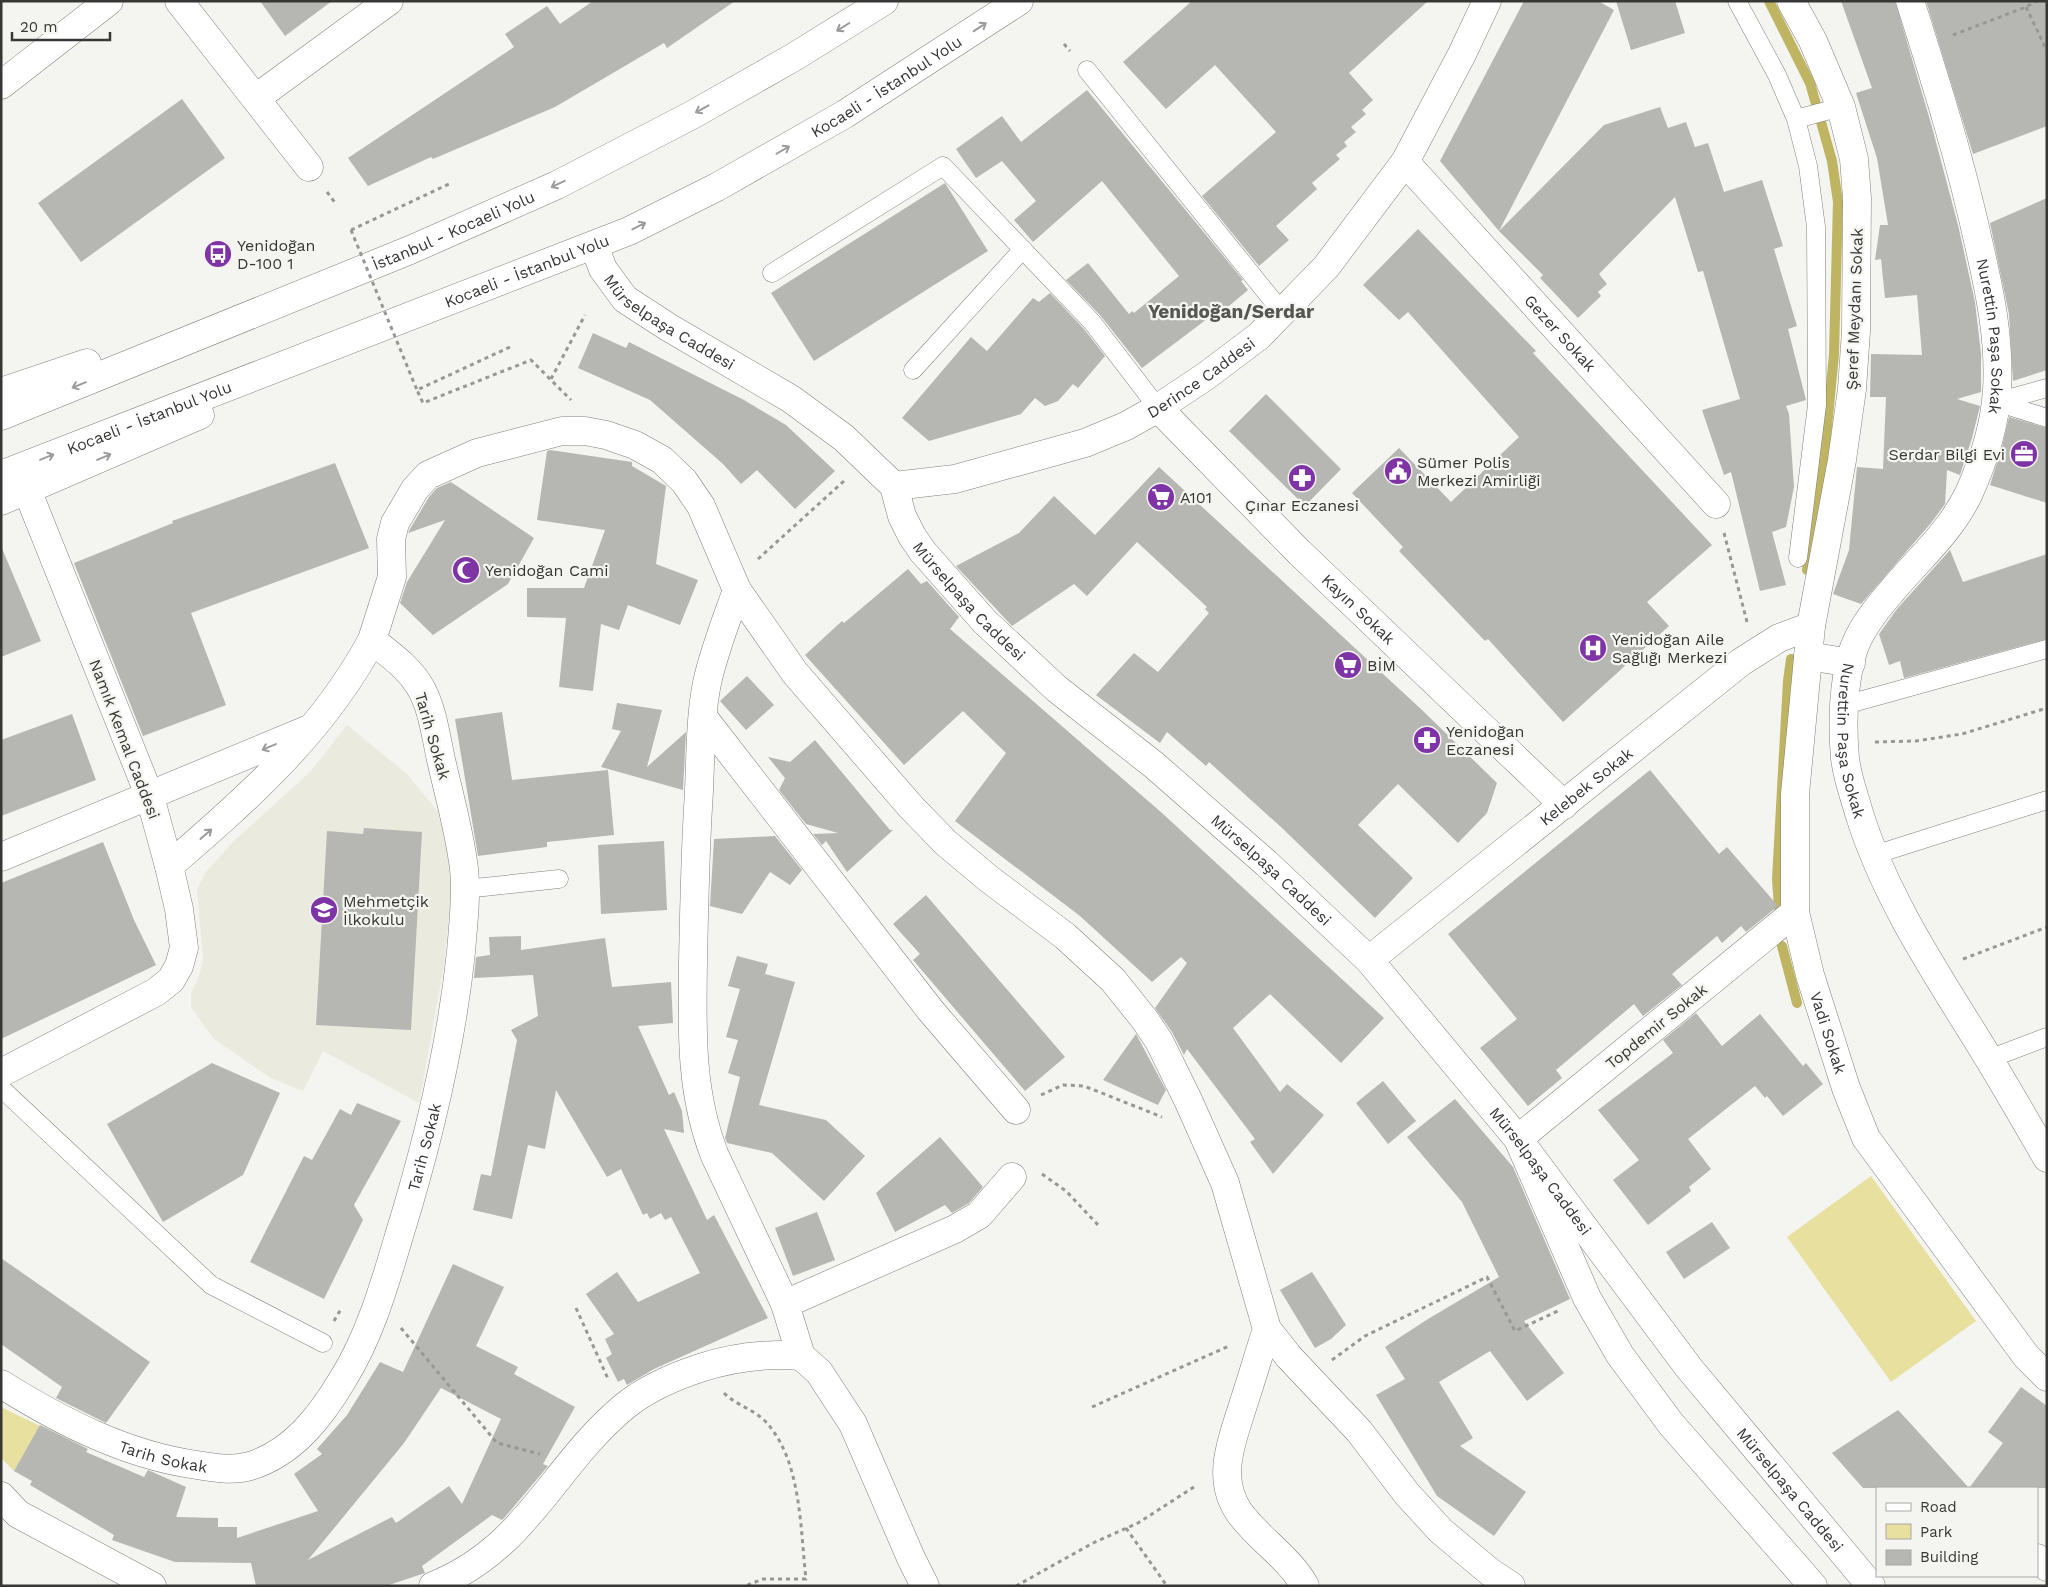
<svg xmlns="http://www.w3.org/2000/svg" width="2048" height="1587" viewBox="0 0 2048 1587" font-family="'Work Sans',sans-serif">
  <style>
    .built { fill: #ebeade }
    .green { fill: #e8e09e }
    .lines { fill: none; stroke-linecap: round; stroke-linejoin: round }
    .stream { stroke: #bfb462; stroke-width: 10 }
    .building { fill: #b6b6b2; fill-rule: evenodd }
    .service-casing { stroke: #80807c; stroke-width: 19 }
    .minor-casing { stroke: #80807c; stroke-width: 29 }
    .tertiary-casing { stroke: #80807c; stroke-width: 29 }
    .trunk-casing { stroke: #80807c; stroke-width: 29 }
    .path { stroke: #979794; stroke-width: 3; stroke-dasharray: 4 4; stroke-linecap: butt }
    .service { stroke: #fff; stroke-width: 18 }
    .minor { stroke: #fff; stroke-width: 28 }
    .tertiary { stroke: #fff; stroke-width: 28 }
    .trunk { stroke: #fff; stroke-width: 28 }
    .path-bridge { stroke: #979794; stroke-width: 3; stroke-dasharray: 4 4; stroke-linecap: butt }
    .oneway { stroke: #9b9b9a }
    .labels { text-anchor: middle; stroke-width: 4.5; stroke-linejoin: round; paint-order: stroke }
    .street-label { font-size: 16px; fill: #373735; stroke: #f4f4f0 }
    .poi-label { font-size: 16px; fill: #373735; stroke: #f4f4f0; text-anchor: start }
    .quarter-label { font-size: 19px; font-weight: bold; fill: #565652; stroke: #f4f4f0 }
  </style>
  <rect width="100%" height="100%" fill="#f4f4f0"/>
  <!-- built -->
  <path class="built" d="M347,725l60,49 31,38 15,62 -9,91 -25,138 -96,-52 -20,40 -34,-14 -56,-39 -22,-31v-14l8,-17 4,-16 -6,-70 8,-17 29,-32 77,-70z"/>
  <!-- green -->
  <path class="green" d="M1871,1176l105,145 -85,61 -104,-145z
    M1,1407l39,19 -26,45 -13,-13z"/>
  <g class="lines">
    <!-- stream -->
    <path class="stream" d="M1769,1l41,82 22,78 6,41 -4,152 -9,94 -18,122
      M1779,908l-2,-29 11,-198 3,-22
      M1782,946l15,57"/>
  </g>
  <!-- building -->
  <path class="building" d="M260,1h72l-47,35z
    M593,1h142l-68,47 -3,-5 -109,64 -122,52 -2,-2 -63,29 -20,-28 166,-111 -9,-13 42,-28 13,18z
    M1192,1h236l-79,72 24,27 -11,10 4,4 -15,13 5,5 -12,10 3,4 -11,9 4,4 -28,24 5,6 -41,37 13,14 -30,26 -57,-70 74,-64 -61,-67 -49,44 -43,-47z
    M1524,1h74l16,9 -115,221 -59,-70z
    M1616,1h59l10,32 -54,17z
    M1841,1h54l37,126 26,98 17,77 6,52v38l-24,7 23,7 -8,32 -12,37 -13,-5 -2,34 -14,19 -70,81 -28,-10 16,-44 8,-83 26,2 3,-72h-16l1,-43 51,1 -5,-60 -32,3 -4,-39 -6,1 5,-35h8l-11,-67 -21,-65 16,-5z
    M1926,1h121v125l-74,28z
    M1087,90l156,190 -2,1 7,9 -38,32 -3,-3 -65,49 -42,-53 -34,-35 22,-17 41,51 3,-3 2,2 45,-37 -77,-95 -69,61 -19,-22 22,-19 -34,-40 -26,17 -20,-29 46,-33 19,26z
    M182,99l43,59 -144,104 -43,-59z
    M1660,107l8,21 18,-6 9,25 13,-4 16,49 38,-12 21,66 -9,3 23,77 -9,3 18,71 -20,6 3,8 5,73 -8,40 -14,5 14,53 -26,6 -29,-119 -7,3 -22,-65 38,-11 -37,-128 -5,1 -23,-75 -76,77 8,10 -9,8 3,4 -23,22 -38,-40 3,-3 -44,-44 105,-106z
    M945,183l43,68 -174,110 -43,-68z
    M2047,198v172l-34,11 -4,-67 -19,-91z
    M1418,229l118,122 -3,2 179,192 -65,57 22,24 -106,96 -75,-83 -3,2 -86,-90 4,-4 -51,-54 47,-45 52,54 68,-65 -111,-125 -9,8 -36,-35z
    M1050,293l34,36 21,27 -27,32 -5,-4 -15,17 -13,5 -10,-8 -14,16 -92,27 -27,-23 69,-81 16,14 46,-53 6,4z
    M593,333l33,15 3,-6 115,58 42,25 49,46 -40,38 -38,-39 -16,14 -18,-20 -73,-64 -72,-32z
    M1266,394l75,75 -36,37 -76,-75z
    M2009,417l38,11v75l-57,-18 12,-38z
    M550,450l82,12v4l34,20 -10,78 42,16 -18,45 -52,-20 -9,25 -18,-6 -8,67 -34,-4 7,-69 -39,-1v-29h57l21,-58 -68,-10 10,-69z
    M335,463l34,85 -178,65 35,92 -83,31 -69,-173 99,-40 -1,-2z
    M1159,467l263,243 75,73 -10,30 -29,30 -60,-59 -40,41 55,53 -38,40 -94,-91 -72,-65 -3,4 -39,-34 -7,11 -64,-48 38,-42 24,19 51,-59 -4,-4 2,-2 -70,-65 -50,54 -13,-12 -62,42 -56,-60 63,-33 35,-37 41,39z
    M451,482l83,56 -26,46 -75,51 -33,-32 7,-21 38,-62 -37,13 2,-4 19,-32 8,-9z
    M1,546l40,95 -40,16z
    M1950,550l13,32 84,-28v85l-143,39 -4,-17 -11,4 -10,-31 18,-25z
    M908,569l13,15 6,-3 32,36 -9,12 212,184 222,205 -43,45 -71,-69 -37,34 47,64 7,-8 37,31 -51,59 -23,-32 5,-3 -68,-90 -3,6 -12,-23 -17,-24 32,-45 -6,-6 -29,25 -72,-66 -125,-95 51,-68 -43,-42 -59,54 -99,-110 37,-34 2,2z
    M747,676l27,29 -28,25 -26,-29z
    M617,703l45,7 -15,57 39,-35 -3,58 -82,-23 20,-36 -9,-2z
    M502,712l10,68 96,-10 6,65 -67,7v5l-69,9 -23,-137z
    M72,714l24,66 -95,36v-76z
    M815,740l75,90h3l-46,42 -21,-31 -4,4 -9,-11 25,-1 -32,-9 -27,-34 6,-12 -17,-21 22,5z
    M1650,770l69,84 8,-7 51,59 -32,26 -5,-6 -19,17 -5,-7 -45,38 10,11 -39,31 -9,-12 -78,66 6,8 -34,28 -48,-58 37,-29 -69,-85z
    M364,828l58,4 -11,198 -95,-5 11,-194 36,3z
    M775,836l27,34 -12,15 -20,-13 -28,42 -32,-8 4,-67z
    M664,841l3,69 -66,4 -3,-69z
    M103,842l31,78 22,45 -155,74v-156z
    M926,895l139,162 -40,34 -112,-131 7,-6 -27,-30z
    M521,936v14l84,-12 7,49 59,-5 2,41 -35,3 31,69 5,-3 8,19 2,22 -20,-4 43,91 7,-5 54,103 -114,51 -27,16 -3,-6 -6,3 -12,-24 6,-4 -7,-15 9,-5 -28,-40 31,-22 21,30 62,-29 -29,-56 -6,3 -4,-7 -11,6 -3,-6 -4,2 -22,-46 -14,8 -51,-87 -11,59 -17,-4 -16,74 -39,-9 8,-36 10,2 26,-136 -6,-10 27,-14 -5,-41 -59,3 2,-21 14,-2 -1,-18z
    M737,956l31,8 -3,10 30,8 -36,123 67,15 39,36 -41,45 -52,-48 -45,-10 -2,-5 15,-61 -12,-4 10,-33 -12,-3 14,-48 -12,-3z
    M1696,1013l26,33 38,-32 43,52 3,-3 17,21 -40,32 -16,-20 -2,2 -10,-12 -67,53 23,30 -22,18 2,4 -43,34 -35,-45 26,-20 -41,-50 75,-57 -10,-13z
    M1136,1034l30,56 -8,15 -55,-25z
    M212,1063l68,30 -37,82 -80,47 -56,-98z
    M1383,1081l33,40 -28,23 -32,-41z
    M1455,1099l58,68 57,132 -46,22 40,52 -37,28 -37,-50 -51,31 34,56 -13,8 66,46 -32,44 -57,-40 -61,-101 29,-16 -20,-32 43,-28 71,-42 -37,-75 -55,-65z
    M357,1103l44,18 -47,84 9,15 -39,79 -74,-37 54,-106 8,4 28,-51 11,6z
    M940,1137l43,50 -14,16 -17,10 -7,-8 -50,27 -19,-39z
    M817,1212l18,48 -42,16 -18,-48z
    M1712,1222l18,26 -46,31 -18,-27z
    M1,1258l149,104 -44,61 -50,-25 6,-11 -61,-43z
    M453,1264l51,23 -28,59 42,21 -4,7 61,33 -32,57 5,2 -43,51 -3,3 -10,-5 -70,51 3,7 -39,13h-130l-5,-23 -76,-1 -63,-22 2,-5 -84,-50 2,-4 -18,-10 26,-46 48,24 -2,3 58,25 4,-7 38,17 -10,30 42,1v9h19v11l81,-27 -24,-37 28,-20 -5,-5 30,-34 33,-53 23,10zM441,1388l60,31 -39,85 -13,-18 -53,37 -4,-6 -84,43 96,-117z
    M1312,1272l34,53 -15,14 -16,9 -35,-58z
    M2021,1387l26,19v82h-78l34,-45 -15,-11z
    M1898,1410l13,14 58,64h-106l-31,-35z"/>
  <g class="lines">
    <defs>
      <path id="service" d="M1737,1l40,74 19,44 12,47 8,61 1,178 -19,153
        M1087,70l195,242
        M1796,119l45,-12
        M772,273l171,-107 149,156 66,86
        M913,370l110,-121
        M1996,402l51,16
        M1996,402l51,-14
        M1845,705l202,-56
        M1874,855l173,-55
        M465,889l94,-10
        M1989,1059l58,-22
        M1,1088l210,197 112,58"/>
      <g id="minor">
        <path d="M179,1l130,166"/>
        <path id="s1" d="M1791,1l22,40 28,66 13,52 3,39 -1,133 -4,58 -10,71 -31,166 -16,168v118l15,63 36,113 20,50 160,218 21,21"/>
        <path d="M1,85l108,-84"/>
        <path d="M256,98l133,-97"/>
        <path id="s2" d="M1405,162l311,342"/>
        <path id="s3" d="M594,246l9,23 22,30 43,28 123,72 53,39 50,48 8,30 10,20 11,16 62,70 72,67 97,76 112,98 103,97 149,179 171,229 182,218"/>
        <path id="s4" d="M1158,408l141,144 265,253"/>
        <path d="M737,590c-11,31 -23,61 -30,93 -8,39 -6,85 -9,125 -3,51 -4,103 -5,155 -1,66 -3,130 22,193l70,148 16,52 18,16 34,52 58,134 14,28"/>
        <path d="M372,640l20,-63 -1,-38 4,-16 20,-34 13,-14 49,-22 85,-22h23l21,4 29,10 27,15 22,21 17,25 36,84 58,83 116,134 35,36 43,36 76,57 48,44 32,40 14,21 29,59 37,83 42,146 22,28 70,74 48,63 34,37 49,41 21,14"/>
        <path d="M1808,656l43,7"/>
        <path d="M703,717l228,294 85,99"/>
        <path d="M1,857l306,-127"/>
        <path d="M1795,912l-277,227 69,159 33,57 51,69 142,162"/>
        <path id="s5" d="M1369,960l372,-298 38,-24 32,-12"/>
        <path d="M1,1073l155,-81 15,-12 8,-14 5,-18 -5,-39 -10,-43 -19,-69 -123,-307"/>
        <path d="M785,1304l170,-75 24,-14 33,-38"/>
        <path d="M1267,1329c-8,24 -15,49 -23,73 -11,36 -29,75 -5,110 18,26 50,45 66,74"/>
        <path id="s6" d="M1,1384c61,38 125,71 196,81 18,3 36,6 53,1 43,-13 71,-50 93,-87 27,-43 42,-96 56,-143 29,-94 52,-187 62,-284 2,-27 6,-56 3,-83 -4,-35 -14,-70 -22,-105 -6,-25 -9,-57 -23,-79 -12,-19 -30,-31 -47,-45 -50,93 -124,158 -203,226"/>
        <path d="M1,1496l17,18 134,72"/>
        <path d="M2037,1558l10,9"/>
        <path d="M433,1586c95,-38 120,-121 192,-180 22,-18 48,-29 75,-38 34,-11 65,-15 101,-12"/>
      </g>
      <g id="tertiary">
        <path id="s7" d="M1910,1c26,81 51,161 69,244 11,48 21,95 18,145 -2,34 -14,72 -28,103 -19,40 -51,66 -78,99 -15,17 -31,37 -38,59 -10,32 -11,74 -8,107 2,19 9,37 14,55 28,90 82,167 130,246 20,33 39,66 58,99"/>
        <path id="s8" d="M894,486l61,-7 130,-36 41,-17 32,-18 48,-32 53,-40 67,-69 79,-105 57,-108 25,-53"/>
      </g>
      <g id="trunk">
        <path d="M1,392l86,-29"/>
        <path id="s9" d="M1,416l409,-166 147,-65 135,-70 102,-58 90,-56"/>
        <path id="s10" d="M1,475l628,-244 88,-44 128,-73 174,-113"/>
        <path d="M1,501l199,-86"/>
      </g>
    </defs>
    <!-- service casing -->
    <use href="#service" class="service-casing"/>
    <!-- minor casing -->
    <use href="#minor" class="minor-casing"/>
    <!-- tertiary casing -->
    <use href="#tertiary" class="tertiary-casing"/>
    <!-- trunk casing -->
    <use href="#trunk" class="trunk-casing"/>
    <!-- path -->
    <path class="path" d="M2026,7l21,44
      M1953,35l73,-28 11,-6
      M1064,44l6,7
      M327,192l9,12
      M351,230l98,-46
      M510,347l-93,43 6,13 108,-43 40,40
      M551,379l34,-64
      M1724,533l23,89
      M758,559l86,-78
      M1875,742l41,-1 46,-7 85,-26
      M1963,959l84,-32
      M1041,1095l22,-10 21,1 78,31
      M1042,1174l24,17 33,35
      M576,1308l33,73
      M334,1321l7,-12
      M401,1328l96,115 43,11
      M1332,1360l33,-24 122,-59 28,54 45,-21
      M724,1393c12,12 29,16 41,28 37,39 35,108 41,158h-43l-18,7
      M1092,1407l137,-61
      M1126,1528l41,58
      M1016,1586l77,-43 45,-20 59,-38"/>
    <!-- service -->
    <use href="#service" class="service"/>
    <!-- minor -->
    <use href="#minor" class="minor"/>
    <!-- tertiary -->
    <use href="#tertiary" class="tertiary"/>
    <!-- trunk -->
    <use href="#trunk" class="trunk"/>
    <!-- path-bridge -->
    <path class="path-bridge" d="M351,230l66,160"/>
  </g>
  <!-- one-way arrows -->
  <defs><path id="oneway-shaft" d="M-6 0H5M1.5-3L5.5 0L1.5 3" fill="none" stroke-width="1.6" stroke-linecap="round" stroke-linejoin="round" transform="scale(1.25)"/></defs>
  <g class="oneway">
    <use href="#oneway-shaft" transform="translate(843 27) rotate(148)"/>
    <use href="#oneway-shaft" transform="translate(980 27) rotate(-33)"/>
    <use href="#oneway-shaft" transform="translate(702 109) rotate(151)"/>
    <use href="#oneway-shaft" transform="translate(783 150) rotate(-30)"/>
    <use href="#oneway-shaft" transform="translate(558 184) rotate(155)"/>
    <use href="#oneway-shaft" transform="translate(639 226) rotate(-27)"/>
    <use href="#oneway-shaft" transform="translate(79 385) rotate(158)"/>
    <use href="#oneway-shaft" transform="translate(47 457) rotate(-22)"/>
    <use href="#oneway-shaft" transform="translate(104 457) rotate(-23)"/>
    <use href="#oneway-shaft" transform="translate(269 747) rotate(157)"/>
    <use href="#oneway-shaft" transform="translate(206 834) rotate(-41)"/>
  </g>
  <!-- icons -->
  <defs>
    <symbol id="bus-disc" viewBox="-11 -11 22 22"><circle r="9.5" fill="#7f34a6" stroke="#f4f4f0"/><path d="M-5-6H5V4H4V6H2V4H-2V6H-4V4H-5ZM-3.5-4V0h7V-4ZM-3.5 1.2v1.5H-2V1.2ZM2 1.2v1.5H3.5V1.2Z" fill="#fff"/></symbol>
    <symbol id="office-disc" viewBox="-11 -11 22 22"><circle r="9.5" fill="#7f34a6" stroke="#f4f4f0"/><path d="M-6-3h4V-5.5h4V-3h4V5H-6ZM-1-4.5V-3h2v-1.5ZM-6 0V1H6V0Z" fill="#fff"/></symbol>
    <symbol id="civic-disc" viewBox="-11 -11 22 22"><circle r="9.5" fill="#7f34a6" stroke="#f4f4f0"/><path d="M-.6-6.5H3V-4.5H.6V-3L4-1V1h2V6H-6V1h2V-1L-.6-3ZM-1.2 2.5V6h2.4V2.5Z" fill="#fff"/></symbol>
    <symbol id="pharmacy-disc" viewBox="-11 -11 22 22"><circle r="9.5" fill="#7f34a6" stroke="#f4f4f0"/><path d="M-2-6h4v4h4v4h-4v4h-4v-4h-4v-4h4Z" fill="#fff"/></symbol>
    <symbol id="supermarket-disc" viewBox="-11 -11 22 22"><circle r="9.5" fill="#7f34a6" stroke="#f4f4f0"/><path d="M-6-5.5h2.5l.6 2H6L4.5 2H-2.5L-4.4-4H-6ZM-1.5 3.2a1.3 1.3 0 1 0 .1 0ZM3 3.2a1.3 1.3 0 1 0 .1 0Z" fill="#fff"/></symbol>
    <symbol id="mosque-disc" viewBox="-11 -11 22 22"><circle r="9.5" fill="#7f34a6" stroke="#f4f4f0"/><path d="M3.5-4.9A6 6 0 1 0 3.5 4.9A5 5 0 1 1 3.5-4.9Z" fill="#fff"/></symbol>
    <symbol id="hospital-disc" viewBox="-11 -11 22 22"><circle r="9.5" fill="#7f34a6" stroke="#f4f4f0"/><path d="M-5-5h3v3.5h4V-5h3V5h-3V1.5h-4V5h-3Z" fill="#fff"/></symbol>
    <symbol id="school-disc" viewBox="-11 -11 22 22"><circle r="9.5" fill="#7f34a6" stroke="#f4f4f0"/><path d="M0-5L7-2L0 1L-7-2ZM-4 1L0 2.5L4 1V4Q0 6-4 4Z" fill="#fff"/></symbol>
  </defs>
  <g fill-rule="evenodd">
    <use href="#bus-disc" x="202" y="238" width="32" height="32"/>
    <use href="#office-disc" x="2008" y="438" width="32" height="32"/>
    <use href="#civic-disc" x="1382" y="455" width="32" height="32"/>
    <use href="#pharmacy-disc" x="1286" y="462" width="32" height="32"/>
    <use href="#supermarket-disc" x="1145" y="481" width="32" height="32"/>
    <use href="#mosque-disc" x="450" y="554" width="32" height="32"/>
    <use href="#hospital-disc" x="1577" y="632" width="32" height="32"/>
    <use href="#supermarket-disc" x="1332" y="649" width="32" height="32"/>
    <use href="#pharmacy-disc" x="1411" y="724" width="32" height="32"/>
    <use href="#school-disc" x="308" y="894" width="32" height="32"/>
  </g>
  <g class="labels">
    <!-- street labels -->
    <g class="street-label">
      <text dy="6" stroke="none"><textPath href="#s10" startOffset="969">Kocaeli - İstanbul Yolu</textPath></text>
      <text dy="6" stroke="none"><textPath href="#s9" startOffset="489">İstanbul - Kocaeli Yolu</textPath></text>
      <text dy="6" stroke="none"><textPath href="#s10" startOffset="564">Kocaeli - İstanbul Yolu</textPath></text>
      <text transform="translate(1854 309) rotate(-88)" y="6">Şeref Meydanı Sokak</text>
      <text dy="6" stroke="none"><textPath href="#s3" startOffset="111">Mürselpaşa Caddesi</textPath></text>
      <text dy="6" stroke="none"><textPath href="#s2" startOffset="231">Gezer Sokak</textPath></text>
      <text dy="6" stroke="none"><textPath href="#s7" startOffset="346">Nurettin Paşa Sokak</textPath></text>
      <text dy="6" stroke="none"><textPath href="#s8" startOffset="330">Derince Caddesi</textPath></text>
      <text dy="6" stroke="none"><textPath href="#s10" startOffset="159">Kocaeli - İstanbul Yolu</textPath></text>
      <text dy="6" stroke="none"><textPath href="#s3" startOffset="531">Mürselpaşa Caddesi</textPath></text>
      <text dy="6" stroke="none"><textPath href="#s4" startOffset="284">Kayın Sokak</textPath></text>
      <text transform="translate(433 736) rotate(74)" y="6">Tarih Sokak</text>
      <text transform="translate(125 739) rotate(69)" y="6">Namık Kemal Caddesi</text>
      <text dy="6" stroke="none"><textPath href="#s7" startOffset="796">Nurettin Paşa Sokak</textPath></text>
      <text dy="6" stroke="none"><textPath href="#s5" startOffset="278">Kelebek Sokak</textPath></text>
      <text dy="6" stroke="none"><textPath href="#s3" startOffset="936">Mürselpaşa Caddesi</textPath></text>
      <text transform="translate(1656 1026) rotate(-39)" y="6">Topdemir Sokak</text>
      <text dy="6" stroke="none"><textPath href="#s1" startOffset="1054">Vadi Sokak</textPath></text>
      <text dy="6" stroke="none"><textPath href="#s6" startOffset="644">Tarih Sokak</textPath></text>
      <text dy="6" stroke="none"><textPath href="#s3" startOffset="1341">Mürselpaşa Caddesi</textPath></text>
      <text dy="6" stroke="none"><textPath href="#s6" startOffset="179">Tarih Sokak</textPath></text>
      <text dy="6" stroke="none"><textPath href="#s3" startOffset="1746">Mürselpaşa Caddesi</textPath></text>
    </g>
    <!-- poi labels -->
    <g class="poi-label">
      <text x="237" y="251">Yenidoğan<tspan x="237" dy="18">D-100 1</tspan></text>
      <text x="2005" y="460" text-anchor="end">Serdar Bilgi Evi</text>
      <text x="1417" y="468">Sümer Polis<tspan x="1417" dy="18">Merkezi Amirliği</tspan></text>
      <text x="1180" y="503">A101</text>
      <text x="1302" y="511" text-anchor="middle">Çınar Eczanesi</text>
      <text x="485" y="576">Yenidoğan Cami</text>
      <text x="1612" y="645">Yenidoğan Aile<tspan x="1612" dy="18">Sağlığı Merkezi</tspan></text>
      <text x="1367" y="671">BİM</text>
      <text x="1446" y="737">Yenidoğan<tspan x="1446" dy="18">Eczanesi</tspan></text>
      <text x="343" y="907">Mehmetçik<tspan x="343" dy="18">İlkokulu</tspan></text>
    </g>
    <!-- quarter labels -->
    <g class="quarter-label">
      <text x="1231" y="318">Yenidoğan/Serdar</text>
    </g>
  </g>
  <!-- border -->
  <rect width="2048" height="1587" fill="none" stroke="#373735" stroke-width="5"/>
  <!-- legend -->
  <rect x="1876" y="1487" width="162" height="90" fill="#f4f4f0" stroke="#a8a8a5"/>
  <rect x="1886" y="1503" width="25" height="8" fill="#ffffff" stroke="#a8a8a5"/>
  <text x="1920" y="1512" font-size="15" fill="#373735">Road</text>
  <rect x="1886" y="1524" width="25" height="15" fill="#e8e09e" stroke="#a8a8a5"/>
  <text x="1920" y="1537" font-size="15" fill="#373735">Park</text>
  <rect x="1886" y="1550" width="25" height="15" fill="#b6b6b2" stroke="#a8a8a5"/>
  <text x="1920" y="1562" font-size="15" fill="#373735">Building</text>
  <!-- scale -->
  <path d="M12 32v8h98v-8" fill="none" stroke="#373735" stroke-width="2.5"/>
  <text x="20" y="32" font-size="15" fill="#373735" stroke="#f4f4f0" stroke-width="4" paint-order="stroke">20 m</text>
</svg>
